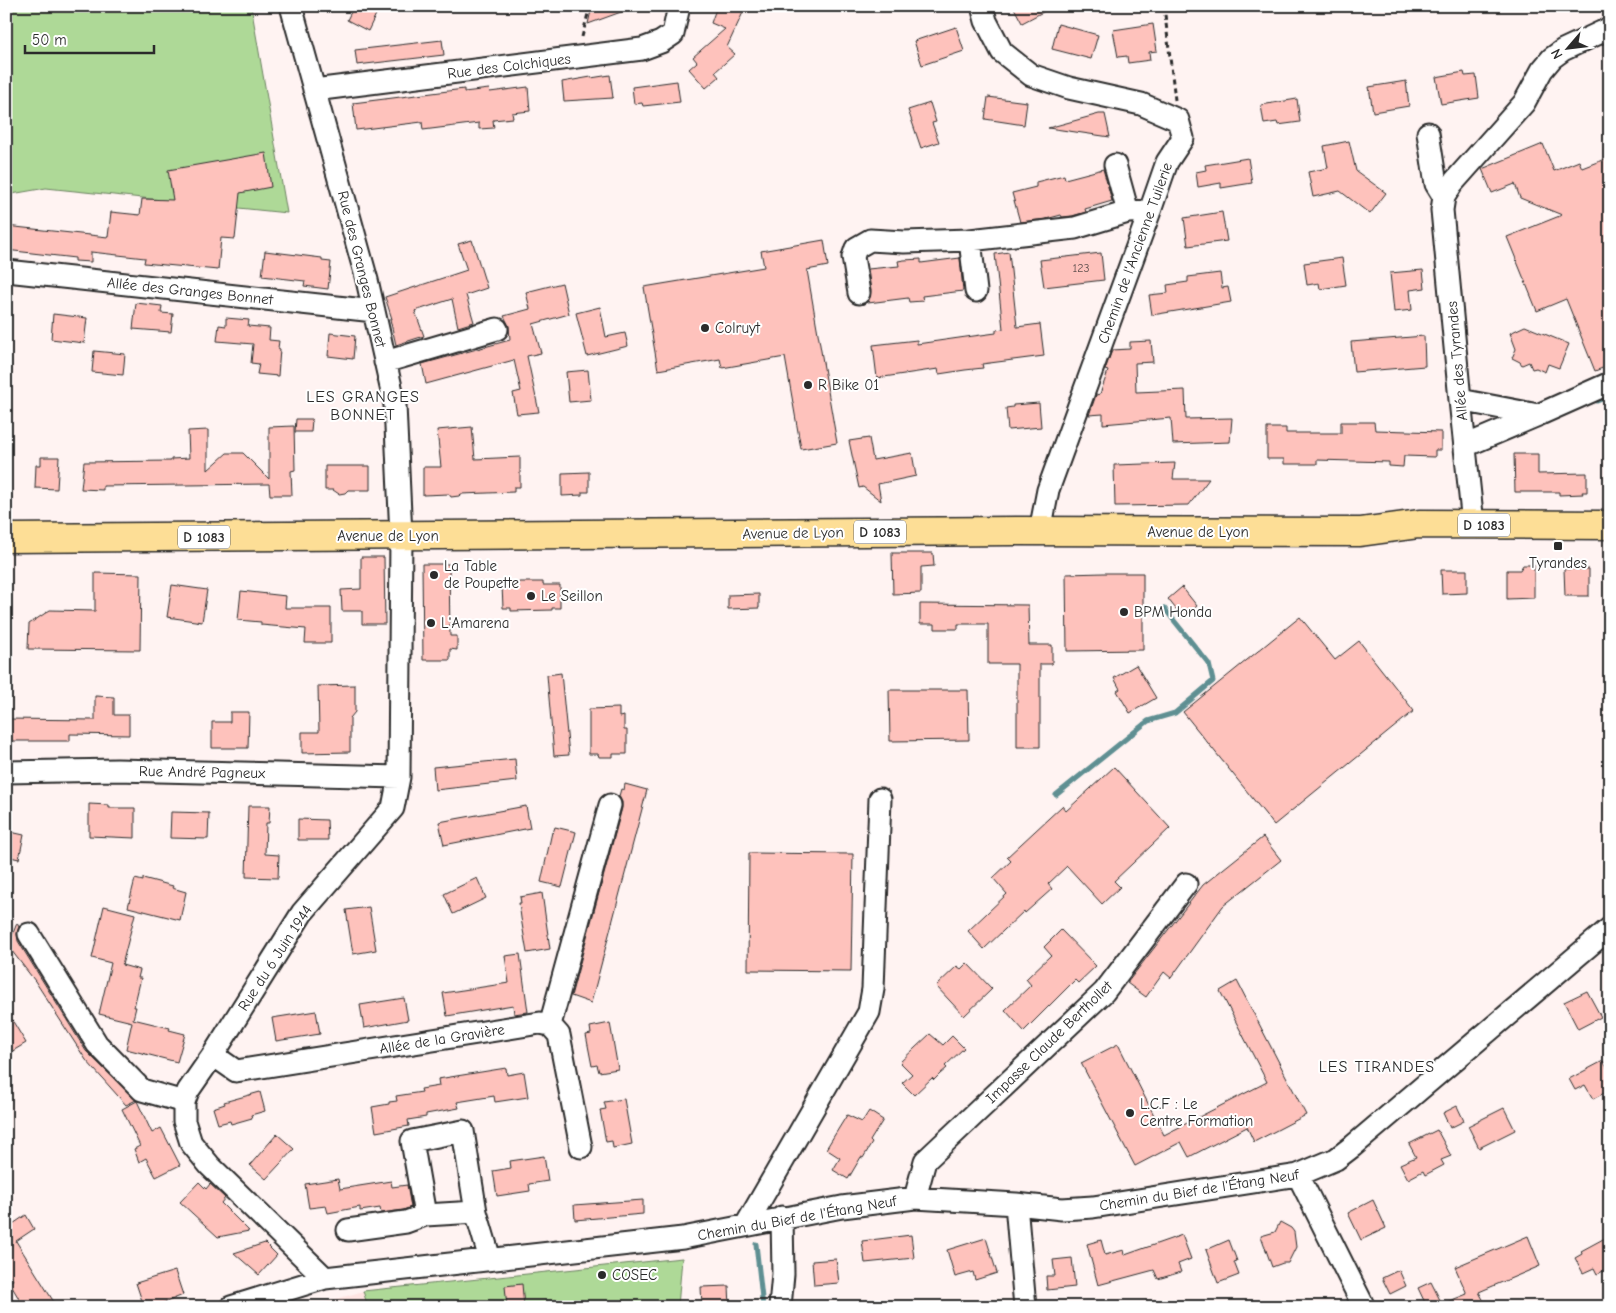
<svg xmlns="http://www.w3.org/2000/svg" width="1616" height="1313" viewBox="0 0 1616 1313" font-family="'Comic Neue',sans-serif">
  <style>
    .built { fill: #ffe4e2 }
    .green { fill: #aed997; stroke: #6c8261 }
    .lines { fill: none; stroke-linecap: round; stroke-linejoin: round }
    .stream { stroke: #5e8f92; stroke-width: 5 }
    .building { fill: #fec2bc; stroke: #2b2b2b }
    .minor-casing { stroke: #2b2b2b; stroke-width: 25 }
    .major-casing { stroke: #2b2b2b; stroke-width: 31 }
    .path { stroke: #2b2b2b; stroke-width: 3; stroke-dasharray: 5 4; stroke-linecap: butt }
    .minor { stroke: #fff; stroke-width: 21 }
    .major { stroke: #fdde96; stroke-width: 28 }
    .poi-dot { fill: #2b2b2b; stroke: #fff; stroke-width: 2 }
    .labels { text-anchor: middle; stroke-width: 4; stroke-linejoin: round; paint-order: stroke }
    .number-label { font-size: 12px; fill: #60514f }
    .shield { fill: #fff; stroke: #6b6b6b; stroke-width: 1 }
    .shield-label { font-size: 14px; font-weight: bold; fill: #2b2b2b }
    .street-label { font-size: 15px; fill: #2b2b2b; stroke: #fff }
    .poi-label { font-size: 15px; fill: #2b2b2b; stroke: #fff; text-anchor: start }
    .neighbourhood-label { font-size: 16px; letter-spacing: 1px; fill: #2b2b2b; stroke: #fff }
  </style>
  <rect width="100%" height="100%" fill="#fff3f2"/>
  <filter id="ink" filterUnits="userSpaceOnUse"><feTurbulence type="fractalNoise" baseFrequency=".02" numOctaves="2"/><feDisplacementMap in="SourceGraphic" scale="10" xChannelSelector="R" yChannelSelector="G"/><feConvolveMatrix kernelMatrix="1 2 1 2 8 2 1 2 1" color-interpolation-filters="sRGB"/></filter>
  <g filter="url(#ink)">
    <!-- built -->
    <path class="built" d="M363,1291l5,16h-58z"/>
    <!-- green -->
    <path class="green" d="M6,6h245l36,207 -241,-25 -40,7z
      M682,1258l-4,49h-310l-5,-16z"/>
    <g class="lines">
      <!-- stream -->
      <path class="stream" d="M1597,401l13,-5
        M1056,795l92,-74 27,-8 38,-32 -4,-17 -45,-56
        M756,1244l7,63"/>
    </g>
    <!-- building -->
    <path class="building" d="M354,6h26l-12,25 -21,-11z
      M592,6h40v2l-44,16z
      M717,6h29l-19,41 8,7 -20,18 4,5 -13,11 -17,-19 8,-7 -4,-5 32,-28 -14,-6z
      M1013,6h41l-32,17z
      M1058,24l40,11 -7,24 -39,-10z
      M1153,24l4,27 -8,1 1,8 -22,3 -1,-7 -9,1 -5,-27z
      M956,27l8,24 -42,14 -8,-24z
      M442,40l2,15 -87,10 -2,-15z
      M1464,72l1,4 11,-1 3,23 -38,6 -5,-27z
      M610,75l3,23 -49,3 -2,-19 29,-5v1z
      M677,81l3,21 -37,4 -1,-3 -8,1 -2,-17z
      M1406,81l3,25 -36,6 -4,-25z
      M528,87l2,24 -18,2 1,5 -20,2 1,8 -15,1v-6l-56,7 -1,-8 -66,8 -3,-27 111,-14v3l25,-3 1,3z
      M988,97l39,5 -3,23 -39,-6z
      M1297,99l3,23 -22,3 -1,-3 -13,2 -3,-19z
      M930,103l6,19 -4,1 7,19 -18,6 -13,-38z
      M1099,114h6l5,23 -62,-9z
      M1349,141l7,30 30,22 -16,21 -30,-23 -27,6 -5,-25 20,-4 -4,-22z
      M1543,144l11,27 25,-10 3,7 28,-11v208l-15,6 -29,-72 -29,12 -30,-74 55,-22 -42,-17 -5,-14 -23,9 -10,-24z
      M266,153l5,34 -31,6 -5,46 -14,-1 -3,32 -74,-7 1,-5 -54,-6v10l-16,-1v-3l-69,-8v-24l102,11 3,-25 29,3 2,-16 31,1 -5,-30z
      M1248,158l4,25 -31,5v-5l-23,4 -2,-15 10,-2 -1,-5z
      M1103,169l9,32 -27,8 1,3 -14,4 -10,1 -1,-2 -15,4 -26,3 -8,-29 24,-6v-5l28,-7 1,4z
      M1222,212l5,29 -39,5 -4,-28z
      M472,240l15,48 -21,7 8,27 -16,5 -6,-28 -37,12 9,25 -28,9 -6,-26h2l-7,-22 82,-27 -9,-26z
      M824,240l4,26 -21,4 30,173 -36,6 -16,-92 -63,11 -2,-9 -62,11 -14,-83 120,-20 -3,-16z
      M265,251l57,7v3l9,1 -3,27 -24,-3 1,-5 -43,-5z
      M1009,252l8,75 23,-3 4,32 -62,8 1,4 -18,2 -26,4 -1,-5 -61,9 -4,-33 44,-5v4l49,-7 30,-4v-3l7,-1 -8,-75z
      M1101,253l3,27 -60,7 -4,-27z
      M960,258l3,33 -41,5 1,5 -14,1 -1,-4 -40,5 3,-12 -3,-22 31,-3 -1,-5 6,-1 17,-1v4z
      M1342,258l4,27 -26,4 -1,-6 -12,2 -3,-22z
      M1423,270l2,18 -15,2 2,20 -18,2 -4,-39z
      M1220,273l2,15 6,-1 3,15 -79,13 -3,-20 19,-2 -1,-8 21,-3v-5z
      M562,283l7,31 -36,10 8,29 -14,3 12,56 -22,2 -4,-21 8,-2 -7,-31 -88,24 -4,-20 88,-24 -1,-14 -5,-10 26,-7 -4,-17z
      M136,303l26,3 -1,7 12,1 -2,18 -38,-3z
      M600,307l6,30 19,-4 3,13 -41,10 -11,-43z
      M53,314l34,4 -3,25 -33,-4z
      M226,318l23,2 -1,6 22,2 -1,12 10,1 -1,7 2,1 -2,27 -21,-2 2,-10 -8,-1 2,-19 -36,-3 2,-16 7,1z
      M1525,326l44,18 -10,24 -11,-4 -3,8 -9,-4 -4,1 -3,-7 -7,3 -2,-3 -8,-4 4,-9 -6,-16z
      M330,333l25,3 -2,23 -25,-3z
      M1424,336l1,30 -71,6 -3,-30z
      M1151,341l2,21 -18,1 1,29 49,-2 1,29 46,-1 -2,24 -57,2 -2,-26 -68,6v-10l-14,1 7,-20 4,-1 8,-23 -3,-1 7,-20 18,-1v-7z
      M94,351l31,3 -2,21 -31,-3z
      M588,370l3,30 -22,2 -3,-30z
      M1039,403l2,24 -33,3 -2,-22 7,-1v-2z
      M296,419h16l-1,13h-16z
      M1341,422h33l1,8 66,2v18h-6v7l-31,-1 -1,11 -14,-1v-4l-72,-2v4h-33v-5h-17v-31h19v5h55z
      M294,426l1,44 -4,1 1,24h-22l-1,-11 -166,2v4l-22,-1 3,-27 87,-1v-2l18,-1 -1,-27 20,-1v40l19,-17h16l26,26v-52z
      M472,427l3,32 45,-2v30h-6v5l-53,2 -2,2 -8,1 -2,-3 -26,1v-28h18l-4,-37z
      M869,438l4,22 39,-7 4,23 -38,8 3,17 -18,-14 -4,1 -10,-47z
      M1514,454h24v20l49,-1v19h-5l1,2 -24,1v-3h-44z
      M41,457h18l-2,32 -22,-1 1,-23h5z
      M1175,463l-2,16h36l-20,26 -74,1 -1,-41z
      M325,466h45v24h-22l-3,3 -6,1 -6,-4h-8z
      M589,472v20h-7v3l-20,1v-23z
      M892,553h41l1,13 -13,1v26l-28,1z
      M361,557h23l1,67h-23v-13h-20l-1,-21 20,-1z
      M422,564h27l1,72h7v14l-7,-1v11h-27z
      M1523,565h11v33l-27,1v-29h13z
      M1564,569h25v27h-24z
      M1441,570h26v23l-25,1z
      M95,573l46,1 -1,76 -112,-1 1,-25 21,-14 45,1z
      M1104,573h39v77l-76,1 -1,-77z
      M519,582h24v3h17v23h-8v2l-41,1v-3h-8l-1,-23h17z
      M172,585l35,5 -5,32 -35,-5z
      M1182,587l15,19 -14,12 -15,-19z
      M241,591l45,5 -1,12h46v35h-26l1,-14 -45,-4v-3l-23,-2z
      M759,594v14l-31,1v-14z
      M920,604l108,1 1,40h23v19h-12v83h-23v-83h-29v-40h-30v5h-23v-5h-15z
      M1300,617l35,43 24,-19 55,70 -140,114 -91,-113z
      M1136,665l20,33 -26,15 -13,-22 3,-2 -6,-11z
      M561,673l8,82 -15,1 -7,-81z
      M355,685v27l-5,6v34l-48,1v-21h17l-1,-46z
      M889,690h79l1,50 -79,1z
      M95,696l19,1v18h15v20l-59,-1v7h-64v-22l89,1z
      M619,708v9l5,-1v14h3v24h-14v3h-14l-1,-3h-9v-45z
      M230,712h19l-1,36h-36v-26h18z
      M515,759l2,22 -82,9 -2,-23z
      M1114,767l56,61 -56,53 6,6 -18,17 -35,-38 -19,18 4,5 -27,24 -1,-2 -40,38 -16,-18 39,-37 -14,-16 18,-17 -4,-4 55,-51 4,5z
      M625,784l22,6 -56,213 -20,-7 51,-188v-6l-3,-6 2,-7 3,1z
      M89,804l20,1v3h26v30l-46,-2z
      M248,806h22l-1,17h-3l-1,31 14,1 -1,23 -32,-1z
      M526,806l4,22 -86,17 -5,-23z
      M171,812l38,1 -1,26 -38,-1z
      M298,819l29,1 1,20h-30z
      M555,827l21,5 -14,55 -21,-5 11,-50 1,1z
      M6,831l18,4 -5,24 -13,-3z
      M1263,837l18,23 -58,46 -52,72 -7,-6 -18,25 -19,-14 76,-98z
      M749,853l104,1 -2,117 -103,-1z
      M143,878l30,8 -1,2 14,4 -6,28 -52,-13 7,-28 8,2z
      M477,878l9,20 -33,16 -9,-20z
      M542,893l8,56 -23,4 -6,-35 -2,-15h2l-1,-6z
      M104,906l31,8 -13,51 18,5 -2,8h3l-7,29h2l-3,12 37,9 -1,2 16,4 -8,28 -51,-13 6,-27 -33,-8 12,-51 -19,-5z
      M369,907l7,43 -23,4 -7,-44z
      M17,923l2,4 -2,7 1,7 68,110 50,49 -10,5 -40,-45 -51,-79 -27,-35z
      M1061,930l35,36 -18,17 -3,-3 -51,51 -19,-21 26,-25 -5,-6 25,-24 -7,-8z
      M520,954l8,58 -14,2 -1,-9 -66,11 -4,-23 66,-10 -4,-27z
      M967,963l25,26 -28,27 -28,-30 21,-20 4,3z
      M1237,981l69,134 -52,27 -7,-15 -58,30 -8,-15 -46,24 -54,-103 37,-19 46,91 103,-53 -47,-91z
      M1587,991l14,26 -23,12 -14,-27z
      M404,998l4,22 -44,8 -4,-23z
      M6,1010l20,33 -20,12z
      M316,1011l4,23 -44,7 -4,-23z
      M610,1023l8,46 -19,3 -2,-7 -5,1 -6,-31 5,-1 -1,-7z
      M930,1034l13,11 9,-9 12,12 -19,18 2,2 -7,6 -6,6 -2,-2 -18,17 -12,-12 10,-9 -12,-12z
      M1603,1061l7,12v17l-17,9 -8,-14 -10,5 -6,-11z
      M506,1068l1,7 17,-3 4,25 -33,5 -1,-6 -37,6 2,6 -33,6v3l-18,3 1,6 -33,6 -4,-25 17,-3v-2l8,-1 -1,-5 26,-4 -1,-3 18,-3 -1,-7z
      M260,1092l5,19 -14,4 1,3 -21,6 -1,-3 -12,3 -5,-16 12,-4 -1,-2z
      M624,1099l8,45 -19,4 -1,-7 -6,1 -6,-32 6,-1 -2,-7z
      M137,1101l15,32 9,-5 19,37 -24,12 -10,-19 -7,4 -5,-13 6,-3 -18,-37z
      M1457,1106l7,15 -14,7 -7,-15z
      M1504,1108l11,22 -36,18 -11,-22z
      M869,1111l14,9 -13,21 2,2 -9,15 -2,-1 -13,22 -15,-9 7,-12 -14,-9 21,-34 15,7z
      M1437,1130l14,26 -10,4 3,5 -19,10 -2,-4 -15,8 -8,-15 16,-7 -7,-13z
      M277,1134l17,15 -28,30 -16,-14z
      M544,1156l4,25 -19,3 1,7 -33,5 -4,-25 18,-3 -1,-7z
      M338,1179l2,10 51,-8 1,6 15,-2 4,22 -8,3 -22,3 -1,-5 -20,3v-4l-32,6 -2,-7 -17,2 -4,-24z
      M199,1182l7,7 4,-5 15,14 -4,5 28,28 -31,6 -38,-35z
      M643,1200v14l-68,6 -1,-15z
      M1373,1200l13,28 -25,12 -13,-27z
      M26,1215l8,14 -18,12 41,66h-33l-15,-25 4,-2 -7,-11v-43l1,2z
      M1280,1222l11,6 3,4 2,15 -8,16h-5l-11,4 -11,-31 14,-4z
      M911,1235l3,23 -49,5 -3,-22z
      M1182,1235l9,24 -13,5 3,8 -23,7 -4,-9 -56,15 -11,-41 14,-4 4,15 19,-5 1,5z
      M1528,1236l12,30 -61,26 8,15h-60l-9,-19 13,-6 11,22 25,-10 -12,-27z
      M986,1238l11,35 -22,7 -2,-8 -18,5 -8,-27z
      M1605,1238l5,9v21l-13,6 -3,-6 -11,5 -8,-15 7,-4 -1,-3z
      M1229,1240l8,21 -3,1 5,13 -21,8 -12,-33z
      M265,1243l12,12 -18,20 -25,-22z
      M1072,1258l3,29 -28,3 -1,-14h9l-2,-16z
      M836,1259l3,24 -25,2 -2,-24z
      M1399,1270l7,16 -16,8 -8,-16z
      M175,1271l8,24 -29,12h-10l-8,-24z
      M522,1284l2,23h-17l-2,-21z
      M729,1286l1,21h-28l-1,-20z"/>
    <g class="lines">
      <defs>
        <path id="minor" d="M291,6l76,274 28,125 6,131 -2,241 -6,31 -91,105 -89,142 -25,36 -4,11v19l7,22 19,23 115,112
          M982,6l4,15 16,31 29,23 38,13 72,16 37,16 5,18 -16,24 -17,49 -102,279 -8,41
          M314,90l328,-41 19,-7 12,-8 6,-28
          M1428,133l8,51 8,13 -2,13 18,190 13,124
          M1115,165l13,47
          M1444,197l8,-13 72,-81 18,-33 10,-12 11,-8 47,-22
          M970,240l6,51
          M7,271l367,40
          M859,293l-6,-36 3,-9 14,-8 34,2 66,-2 105,-12 53,-16 22,-1
          M385,362l112,-33
          M1460,400l78,15 72,-32
          M1465,446l73,-31
          M6,772l111,-2 282,7
          M29,934l68,110 45,46 42,12
          M550,1025l60,-220
          M213,1055l23,16 304,-48 10,2 9,10 22,112
          M1298,1175l66,132
          M915,1198l10,-37 179,-169 82,-108
          M1016,1204l9,103
          M425,1215l-13,-74 51,-10 13,81 14,47
          M746,1225l123,-213 4,-23 7,-190
          M348,1230l58,-8 19,-7 51,-3
          M231,1307l94,-29 358,-40 159,-31 73,-9 101,6 46,5 31,-2 205,-32 38,-16 17,-13 257,-218
          M780,1307l3,-33 -1,-57"/>
        <path id="major" d="M6,538l1010,-7 344,1 59,-8 191,1"/>
      </defs>
      <!-- minor casing -->
      <use href="#minor" class="minor-casing"/>
      <!-- major casing -->
      <use href="#major" class="major-casing"/>
      <!-- path -->
      <path class="path" d="M1164,6l11,94
        M582,37l8,-31"/>
      <!-- minor -->
      <use href="#minor" class="minor"/>
      <!-- major -->
      <use href="#major" class="major"/>
    </g>
  </g>
  <!-- markers -->
  <g class="poi-dot">
    <circle cx="705" cy="328" r="5"/>
    <circle cx="808" cy="385" r="5"/>
    <rect x="1553" y="541" width="10" height="10" rx="2.5"/>
    <circle cx="434" cy="575" r="5"/>
    <circle cx="531" cy="596" r="5"/>
    <circle cx="1124" cy="612" r="5"/>
    <circle cx="431" cy="623" r="5"/>
    <circle cx="1130" cy="1113" r="5"/>
    <circle cx="602" cy="1275" r="5"/>
  </g>
  <g class="labels">
    <!-- number labels -->
    <g class="number-label">
      <text x="1081" y="272">123</text>
    </g>
    <!-- shield labels -->
    <g class="shield">
      <rect x="1458" y="513.5" width="52" height="23" rx="4"/>
      <rect x="854" y="520.5" width="52" height="23" rx="4"/>
      <rect x="178" y="525.5" width="52" height="23" rx="4"/>
    </g>
    <g class="shield-label">
      <text x="1484" y="530">D 1083</text>
      <text x="880" y="537">D 1083</text>
      <text x="204" y="542">D 1083</text>
    </g>
    <!-- street labels -->
    <g class="street-label">
      <text transform="translate(509 66) rotate(-7)" y="5">Rue des Colchiques</text>
      <text transform="translate(1135 253) rotate(-70)" y="5">Chemin de l'Ancienne Tuilerie</text>
      <text transform="translate(362 269) rotate(76)" y="5">Rue des Granges Bonnet</text>
      <text transform="translate(190 291) rotate(6)" y="5">Allée des Granges Bonnet</text>
      <text transform="translate(1457 361) rotate(-95)" y="5">Allée des Tyrandes</text>
      <text x="1198" y="537">Avenue de Lyon</text>
      <text transform="translate(793 533) rotate(-1)" y="5">Avenue de Lyon</text>
      <text x="388" y="541">Avenue de Lyon</text>
      <text transform="translate(202 772) rotate(1)" y="5">Rue André Pagneux</text>
      <text transform="translate(275 958) rotate(-57)" y="5">Rue du 6 Juin 1944</text>
      <text transform="translate(442 1039) rotate(-9)" y="5">Allée de la Gravière</text>
      <text transform="translate(1049 1042) rotate(-44)" y="5">Impasse Claude Berthollet</text>
      <text transform="translate(1199 1190) rotate(-9)" y="5">Chemin du Bief de l'Étang Neuf</text>
      <text transform="translate(797 1218) rotate(-10)" y="5">Chemin du Bief de l'Étang Neuf</text>
    </g>
    <!-- poi labels -->
    <g class="poi-label">
      <text x="715" y="333">Colruyt</text>
      <text x="818" y="390">R Bike 01</text>
      <text x="1558" y="568" text-anchor="middle">Tyrandes</text>
      <text x="444" y="571">La Table<tspan x="444" dy="17">de Poupette</tspan></text>
      <text x="541" y="601">Le Seillon</text>
      <text x="1134" y="617">BPM Honda</text>
      <text x="441" y="628">L'Amarena</text>
      <text x="1140" y="1109">L.C.F : Le<tspan x="1140" dy="17">Centre Formation</tspan></text>
      <text x="612" y="1280">COSEC</text>
    </g>
    <!-- neighbourhood labels -->
    <g class="neighbourhood-label">
      <text x="363" y="402">LES GRANGES<tspan x="363" dy="18">BONNET</tspan></text>
      <text x="1377" y="1072">LES TIRANDES</text>
    </g>
  </g>
  <!-- margin -->
  <rect width="1616" height="1313" fill="none" stroke="#fff" stroke-width="25"/>
  <rect x="12" y="12" width="1591" height="1288" fill="none" stroke="#2b2b2b" stroke-width="2" filter="url(#ink)"/>
  <!-- north arrow -->
  <g transform="translate(1568 48) rotate(242)" stroke="#ffffff" stroke-width="4" paint-order="stroke">
  <path d="M0-4L9 19L0 12L-9 19Z" fill="#2b2b2b"/>
  <text y="-8" font-size="14" font-weight="bold" text-anchor="middle" fill="#2b2b2b">N</text>
  </g>
  <!-- scale -->
  <path d="M25 45v8h129v-8" fill="none" stroke="#2b2b2b" stroke-width="2.5"/>
  <text x="32" y="45" font-size="15" fill="#2b2b2b" stroke="#ffffff" stroke-width="4" paint-order="stroke">50 m</text>
</svg>
